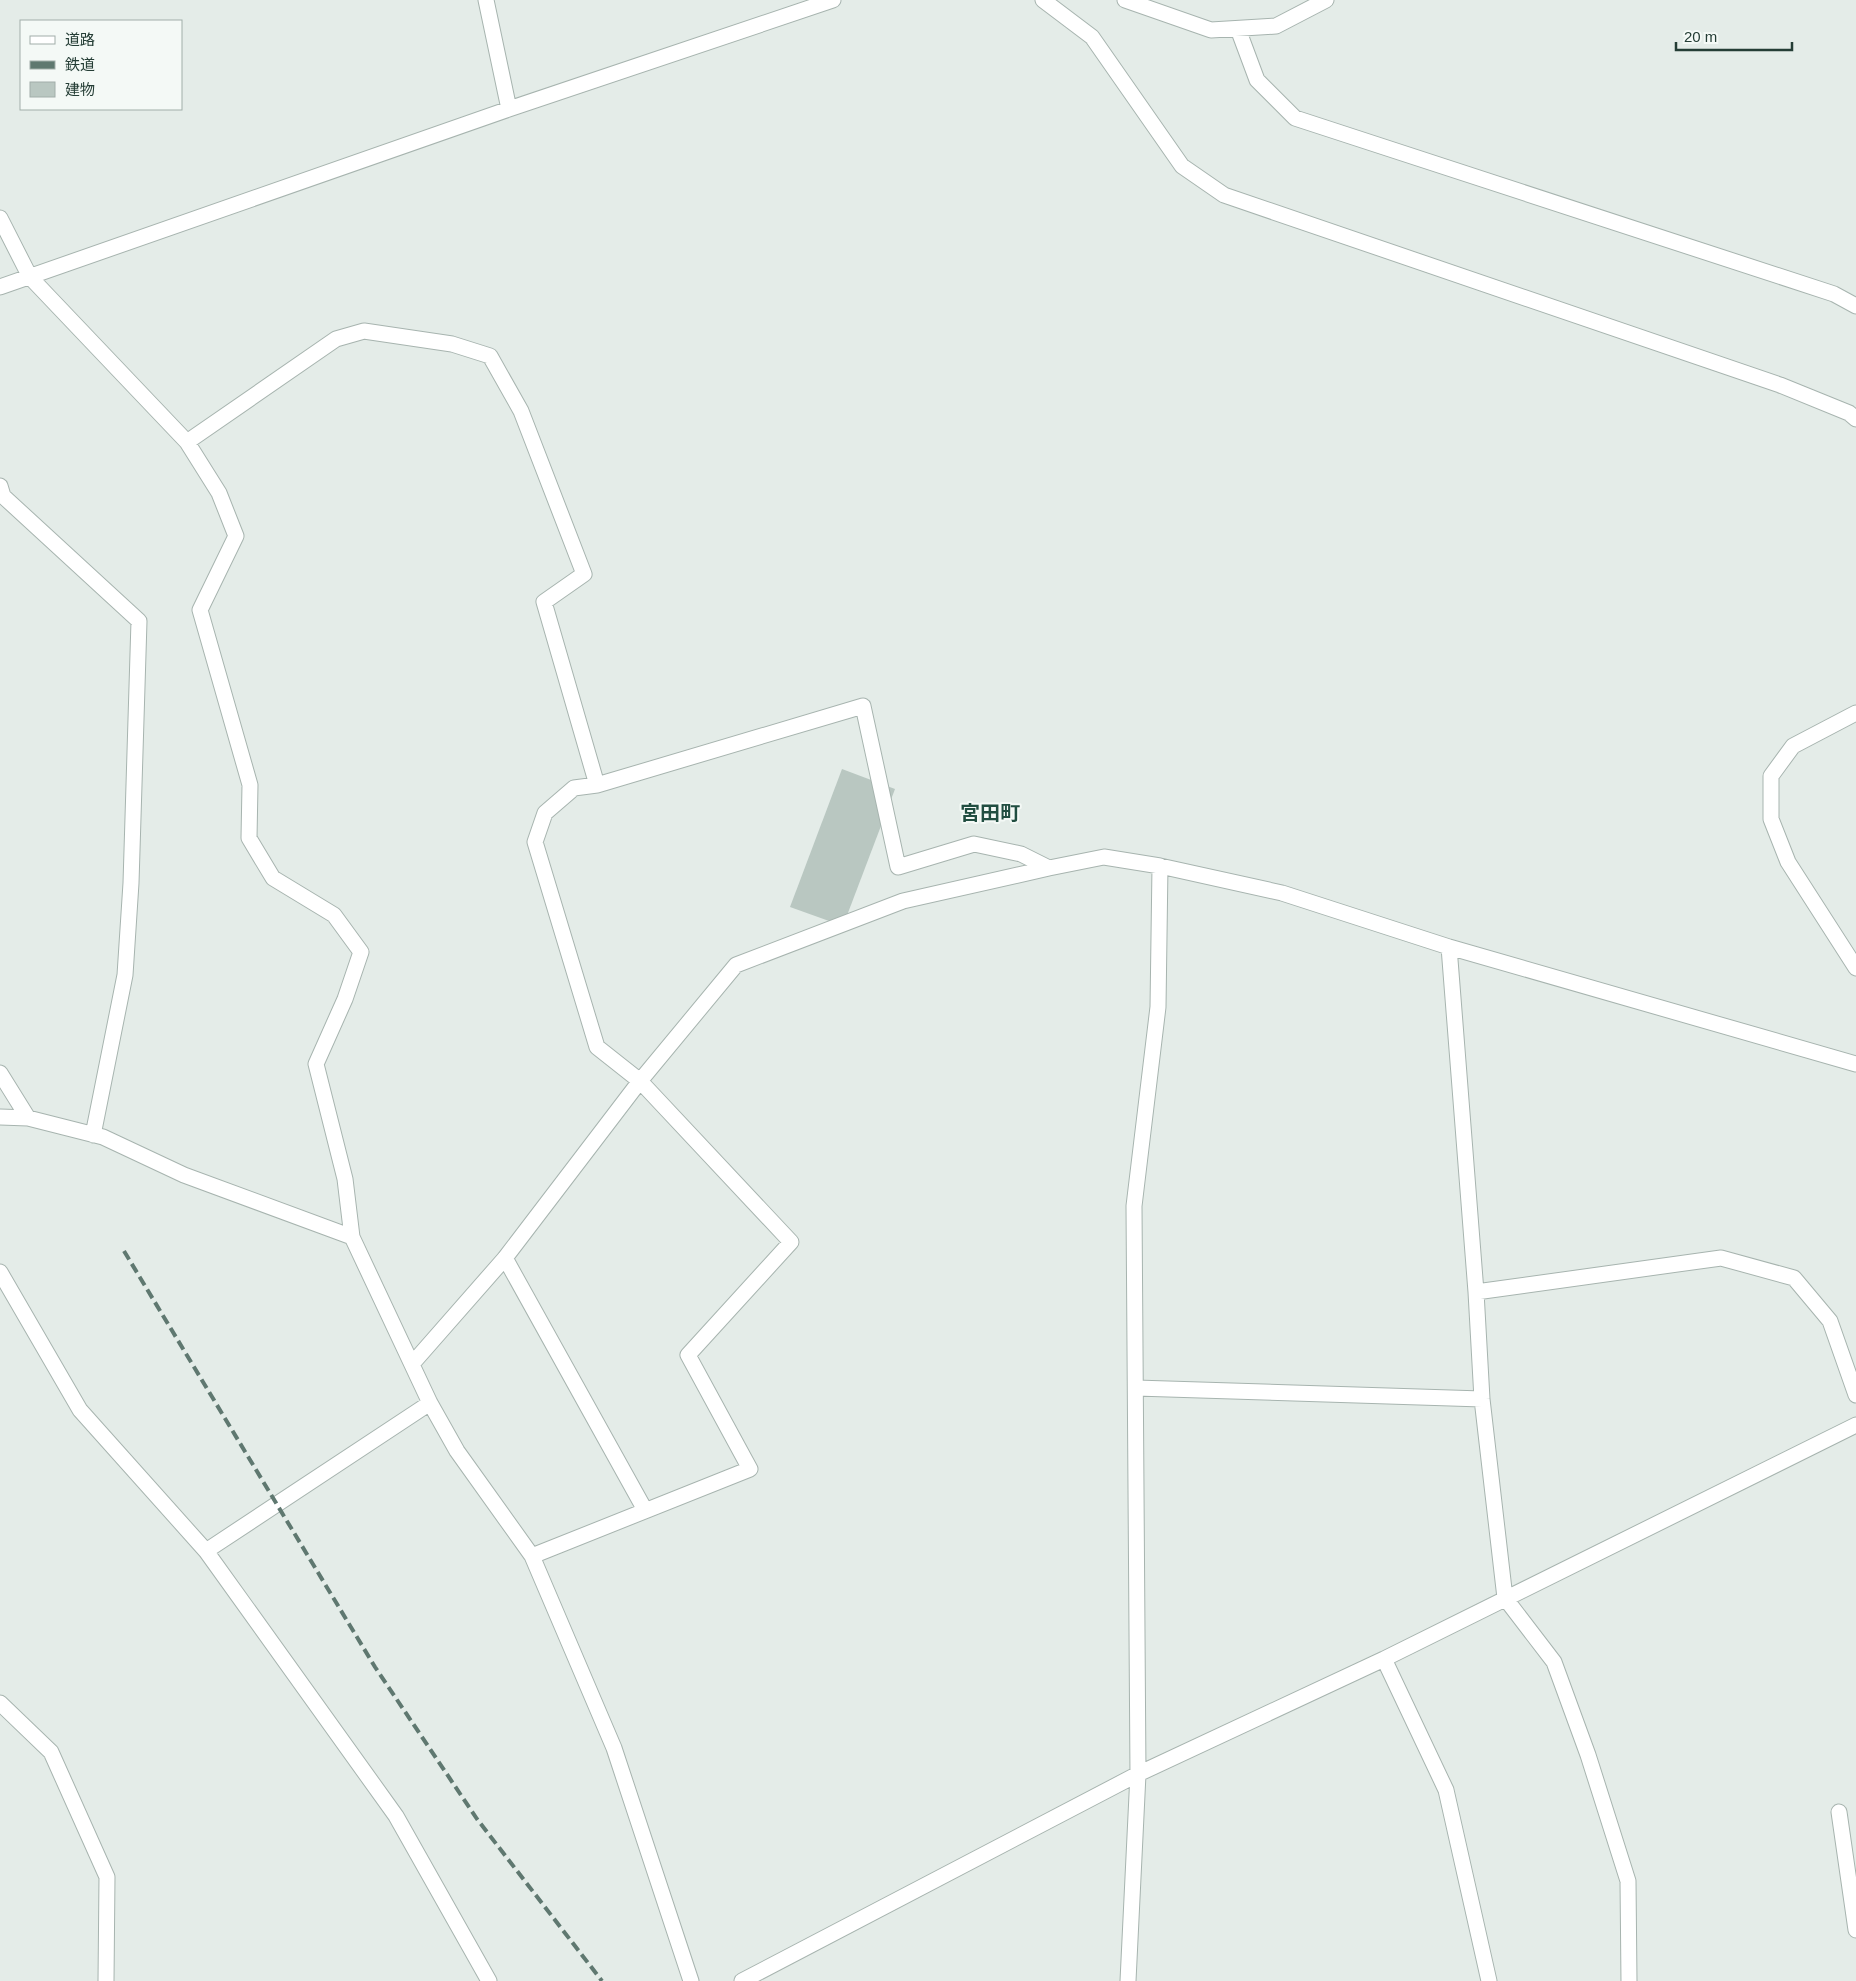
<svg xmlns="http://www.w3.org/2000/svg" width="1856" height="1981" viewBox="0 0 1856 1981" font-family="Helvetica,'Noto Sans JP',sans-serif">
  <style>
    .building { fill: #b9c7c1 }
    .lines { fill: none; stroke-linecap: round; stroke-linejoin: round }
    .minor-casing { stroke: #a7b4af; stroke-width: 17 }
    .minor { stroke: #fff; stroke-width: 15 }
    .rail { stroke: #5f7870; stroke-width: 4; stroke-dasharray: 10 5; stroke-linecap: butt }
    .labels { text-anchor: middle; stroke-width: 4; stroke-linejoin: round; paint-order: stroke }
    .quarter-label { font-size: 20px; font-weight: bold; fill: #214e41; stroke: #f4f9f6 }
  </style>
  <rect width="100%" height="100%" fill="#e4ece8"/>
  <!-- building -->
  <path class="building" d="M842,769l53,20 -52,137 -53,-19z"/>
  <g class="lines">
    <defs>
      <path id="minor" d="M486,0l23,109
        M1043,0l49,37 90,129 42,29 556,190 69,28 7,6
        M1125,0l86,30 65,-4 50,-26
        M1238,29l19,51 38,38 539,176 22,12
        M0,218l30,59 157,165 32,51 17,43 -36,74 50,175 -1,53 24,40 61,37 27,37 -16,47 -29,65 29,115 7,58 78,166 27,48 75,105 82,192 77,233
        M0,287l509,-178 324,-109
        M187,442l149,-103 28,-8 88,13 38,12 31,55 63,163 -40,28 53,183 266,-79 35,161 76,-23 47,10 28,14
        M0,486l3,10 136,125 -8,262 -6,92 -32,160
        M1856,713l-63,33 -22,30v43l17,43 68,106
        M1449,947l27,345 6,107 23,199 49,64 34,93 40,126 1,100
        M0,1073l28,45
        M0,1117l28,1 75,19 81,38 168,62
        M505,1258l140,252
        M0,1272l80,138 126,141 190,265 93,165
        M1476,1292l245,-34 73,20 36,43 26,74
        M412,1364l93,-106 135,-177 96,-116 167,-64 146,-33 55,-11 56,9 122,27 167,54 407,117
        M1136,1388l346,11
        M206,1551l224,-148
        M532,1556l218,-87 -62,-114 103,-113 -151,-161 -43,-34 -62,-205 10,-29 29,-25 23,-3
        M1384,1659l62,131 43,191
        M0,1703l51,49 56,125 -1,104
        M1839,1812l17,118
        M742,1981l396,-207 246,-115 472,-234
        M1128,1981l10,-207 -4,-568 24,-199 2,-141"/>
    </defs>
    <!-- minor casing -->
    <use href="#minor" class="minor-casing"/>
    <!-- minor -->
    <use href="#minor" class="minor"/>
    <!-- rail -->
    <path class="rail" d="M124,1251l251,416 102,152 125,162"/>
  </g>
  <g class="labels">
    <!-- quarter labels -->
    <g class="quarter-label">
      <text x="990" y="820">宮田町</text>
    </g>
  </g>
  <!-- legend -->
  <rect x="20" y="20" width="162" height="90" fill="#f4f9f6" stroke="#a1aea9"/>
  <rect x="30" y="36" width="25" height="8" fill="#ffffff" stroke="#a1aea9"/>
  <text x="65" y="45" font-size="15" fill="#243d35">道路</text>
  <rect x="30" y="61" width="25" height="8" fill="#5f7870" stroke="#a1aea9"/>
  <text x="65" y="70" font-size="15" fill="#243d35">鉄道</text>
  <rect x="30" y="82" width="25" height="15" fill="#b9c7c1" stroke="#a1aea9"/>
  <text x="65" y="95" font-size="15" fill="#243d35">建物</text>
  <!-- scale -->
  <path d="M1676 42v8h116v-8" fill="none" stroke="#243d35" stroke-width="2.5"/>
  <text x="1684" y="42" font-size="15" fill="#243d35" stroke="#f4f9f6" stroke-width="4" paint-order="stroke">20 m</text>
</svg>
